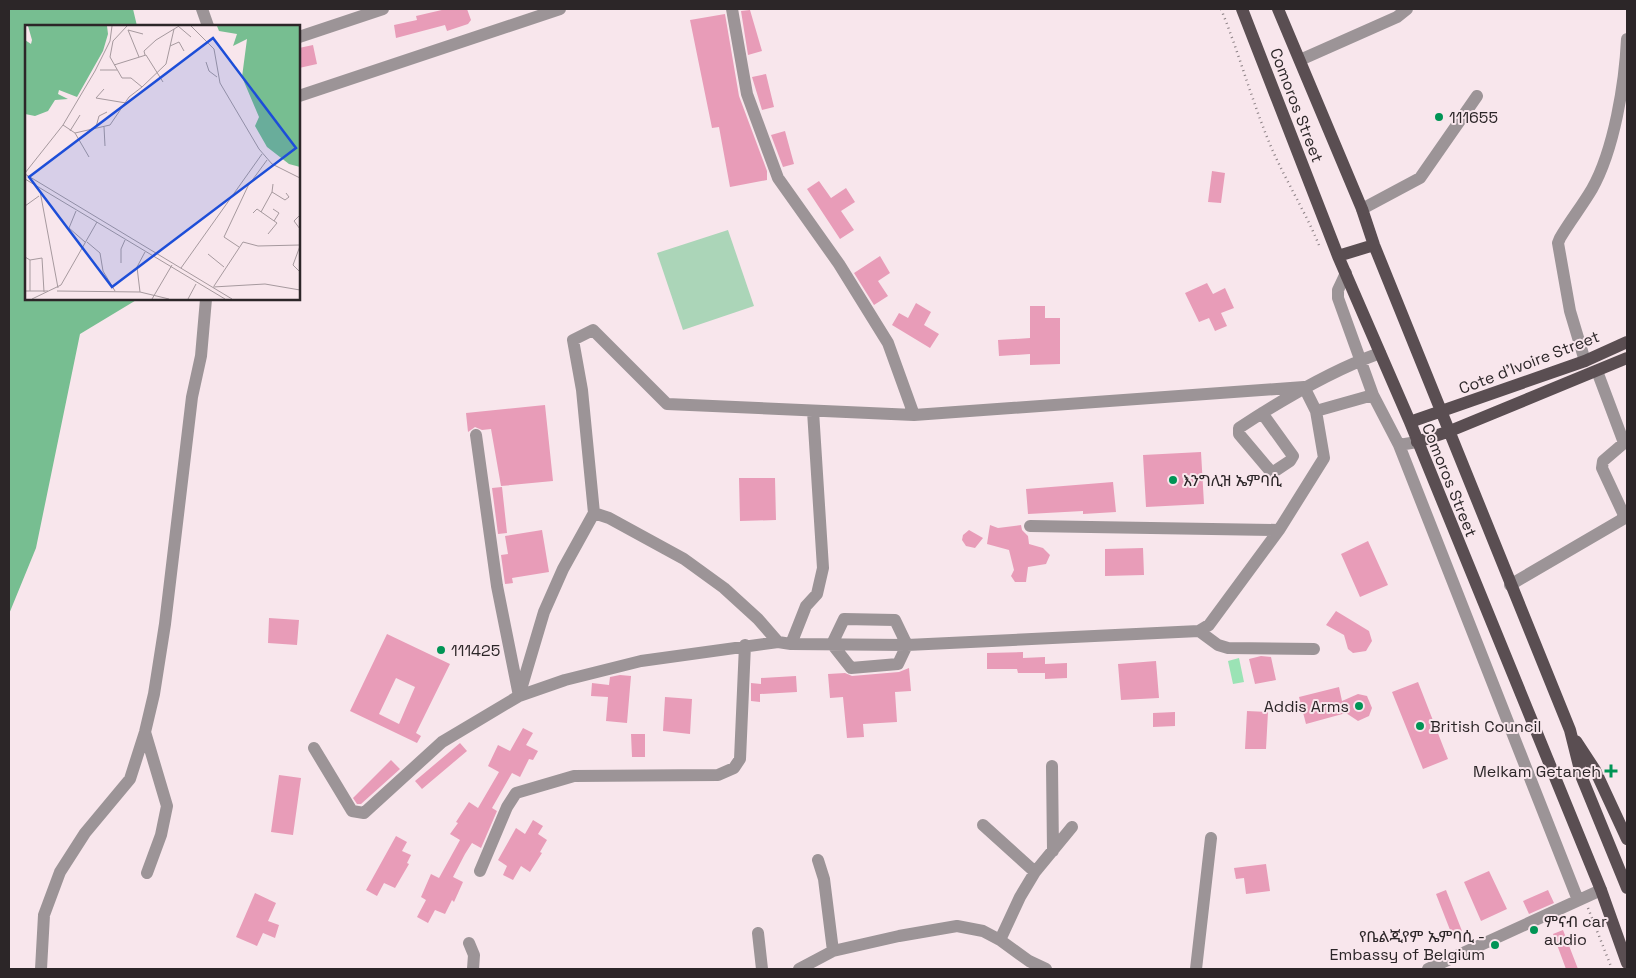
<svg xmlns="http://www.w3.org/2000/svg" width="1636" height="978" viewBox="0 0 1636 978" font-family="'Space Grotesk','Noto Sans Ethiopic',sans-serif">
  <style>
    .green { fill: #abd5b8 }
    .forest { fill: #77be91 }
    .water { fill: #9be3b5 }
    .building { fill: #e89cb8; fill-rule: evenodd }
    .lines { fill: none; stroke-linecap: round; stroke-linejoin: round }
    .path { stroke: #8c8185; stroke-width: 2.5; stroke-dasharray: 1 4; stroke-linecap: butt }
    .minor { stroke: #9c9497; stroke-width: 12 }
    .major { stroke: #5a4e52; stroke-width: 12 }
    .poi-dot { fill: #009455; stroke: #f8e6ec; stroke-width: 2 }
    .labels { text-anchor: middle; stroke-width: 4; stroke-linejoin: round; paint-order: stroke }
    .street-label { font-size: 16px; fill: #2c2628; stroke: #f8e6ec }
    .poi-label { font-size: 16px; fill: #2c2628; stroke: #f8e6ec; text-anchor: start }
    .inset-road { fill: none; stroke: #a6999e; stroke-width: 1 }
    .view { fill: #1d4ed8; fill-opacity: 0.15; stroke: #1d4ed8; stroke-width: 2.5 }
    .inset-edge { fill: none; stroke: #2c2628; stroke-width: 2.5 }
  </style>
  <rect width="100%" height="100%" fill="#f8e6ec"/>
  <!-- green -->
  <path class="green" d="M728,230l26,76 -71,24 -26,-77z"/>
  <!-- forest -->
  <path class="forest" d="M9,9h124l4,17h-111v273h112l-58,35 -44,214 -27,66z"/>
  <!-- water -->
  <path class="water" d="M1239,658l5,24 -11,2 -5,-23z"/>
  <!-- building -->
  <path class="building" d="M446,9h21l4,11 -3,4 -21,7 -2,-6 -49,13 -2,-13 23,-5 -1,-4z
    M750,10l12,41 -14,4 -7,-44z
    M725,14l14,82 28,75v9l-37,7 -11,-60 -7,1 -22,-108z
    M313,45l4,19 -18,4v-20z
    M766,74l8,33 -12,3 -10,-33z
    M785,131l9,33 -11,3 -12,-32z
    M1212,171l13,2 -4,30 -13,-1z
    M819,181l12,17 15,-10 9,14 -14,9 13,19 -14,9 -33,-50z
    M880,256l10,17 -12,8 10,15 -14,9 -20,-32z
    M1207,283l6,11 12,-6 9,20 -13,5 6,13 -12,5 -6,-13 -10,4 -14,-29z
    M916,303l15,9 -7,13 15,9 -9,14 -38,-23 7,-12 9,5z
    M1030,306h15v12h15v46l-30,1v-11l-31,2 -1,-16 32,-2z
    M545,405l8,76 -52,5 -10,-57 -9,1 -7,-3 -7,5 -2,-19z
    M1201,452l3,52 -58,3 -3,-52z
    M739,478h36l1,42 -36,1z
    M1113,482l3,30 -33,2v-3l-55,3 -2,-25z
    M502,487l5,46 -9,1 -6,-46z
    M990,525l8,3 23,-3 1,5 6,6 1,8 14,4 7,7 -4,9 -18,3 -2,15h-11l-4,-6 3,-6 -5,-20 -22,-6z
    M542,530l7,42 -37,6 1,5 -8,1 -4,-29 7,-1 -3,-18z
    M969,530l14,8 -8,10 -9,-2 -4,-6 1,-5z
    M1368,541l20,44 -28,12 -19,-43z
    M1143,548l1,27 -39,1v-27z
    M1336,611l33,20 3,10 -6,10 -13,2 -5,-4 -4,-14 -18,-10z
    M269,618l30,2 -2,25 -29,-2z
    M387,634l63,30 -34,69 5,3 -4,7 -67,-32zM396,678l19,9 -16,37 -20,-10z
    M1023,652v6l22,-1v14v-7l22,-1v15l-22,1v-6h-27l-1,-4h-30v-16z
    M1261,656l10,1 5,23 -21,4 -6,-25z
    M1156,661l3,37 -38,2 -3,-36z
    M909,668l2,23 -16,1 2,30 -34,2 1,13 -17,1 -4,-41 -13,1 -2,-24 17,-1 7,3 47,-4z
    M620,675l11,1 -4,47 -21,-2 2,-24 -17,-1 1,-13 17,2 1,-8z
    M796,676l1,16 -37,2v8l-9,-1v-18l10,1v-6z
    M1418,682l30,77 -25,10 -31,-77z
    M1339,687l3,14 16,-7 9,2 5,12 -3,8 -11,5 -12,-8 -40,11 -7,-27z
    M665,697l27,2 -2,35 -27,-3z
    M1247,711l21,1 -2,37h-21z
    M1175,712v14l-22,1v-14z
    M523,728l10,5 -7,12 12,6 -5,9 -4,-1 -9,18 -8,-4 -20,35 5,3 -16,37 -9,-5 -7,11 -12,23 10,5 -9,20 -2,-2 -7,14 -10,-4 -7,13 -11,-6 9,-17 -5,-3 10,-23 8,4 21,-38 -10,-6 8,-11 -2,-1 13,-20 9,6 21,-36 -11,-6 10,-21 12,6z
    M631,734h14v23h-13z
    M460,743l7,8 -45,38 -7,-8z
    M391,760l9,9 -39,35h-4l-4,-6z
    M279,775l22,3 -8,57 -22,-3z
    M533,820l10,6 -5,8 9,6 -7,12 2,1 -12,19 -9,-6 -8,14 -10,-5 4,-9 -9,-6 18,-32 9,6z
    M396,836l11,6 -5,9 9,4 -4,8 2,1 -14,24 -11,-5 -7,13 -11,-6z
    M1266,864l4,27 -24,3 -2,-16 -8,1 -2,-11z
    M1489,871l18,38 -26,12 -17,-39z
    M1446,890l16,41 -10,4 -16,-41z
    M1548,890l6,13 -25,11 -6,-13z
    M255,893l21,10 -8,18 11,4 -4,13 -12,-5 -6,13 -21,-9z
    M1563,930l15,39h-12l-13,-35z"/>
  <g class="lines">
    <!-- path -->
    <path class="path" d="M1221,9c18,44 30,89 48,133 15,36 35,67 50,103
      M1588,908l24,61"/>
    <!-- minor -->
    <path class="minor" d="M202,9l6,17
      M732,9l15,85 31,84 61,86 49,79 26,72
      M299,37l84,-28
      M1300,60l97,-43 10,-8
      M299,96l261,-87
      M1362,209l58,-31 57,-82
      M1346,273l-8,17v8l35,97
      M593,330l74,74 247,11 390,-28 12,24 8,47 -45,72 -70,95 -10,6 -292,14 -116,-1 -13,-2 -20,-23 -34,-31 -40,-29 -75,-41 -15,-5 -12,-123 -9,-50z
      M1585,361l-15,-50 -12,-68 2,-5c10,-17 22,-32 32,-49 22,-39 33,-106 35,-150
      M1316,411l57,-16 26,50 18,-3
      M1262,413l31,43 -3,5 -18,12 -33,-39v-6c44,-29 91,-57 141,-75
      M476,435l21,151 22,110 25,-84 19,-43 31,-56
      M1399,445l179,455
      M1030,526l249,4
      M1510,585l113,-66v-6l-21,-45 1,-7 21,-18 -27,-72
      M844,619l51,1 12,25 -9,19 -47,4 -19,-24z
      M1199,631l19,14 10,3 86,1
      M791,644l15,-38 11,-12 6,-26 -10,-157
      M145,732l22,74 -6,29 -14,38
      M314,748l38,63 12,2 78,-71 77,-46 46,-16 76,-19 137,-19
      M1052,766l1,85
      M983,825l52,47
      M818,860l6,19 9,72
      M480,871l27,-64 9,-14 58,-17 144,-1 16,-7 6,-9 5,-114
      M758,933l4,36
      M1000,940l20,-43 15,-25 37,-45
      M469,943l5,12 -1,14
      M41,969l3,-54 16,-43 25,-39 45,-54 15,-47 9,-38 11,-70 27,-227 9,-41 5,-57
      M799,969l34,-18 66,-15 58,-10 26,5 17,9 29,21 17,8
      M1196,969l15,-131
      M1428,969l173,-79"/>
    <!-- major -->
    <path class="major" d="M1242,9l96,247 72,166 191,468 26,73
      M1278,9l84,200 12,36 196,485 12,48 45,110
      M1338,256l36,-11
      M1410,422l175,-61 42,-19
      M1417,442l33,-11 177,-73
      M1576,741l19,29 32,69"/>
  </g>
  <!-- markers -->
  <g class="poi-dot">
    <circle cx="1439" cy="117" r="5"/>
    <circle cx="1173" cy="480" r="5"/>
    <circle cx="441" cy="650" r="5"/>
    <circle cx="1359" cy="706" r="5"/>
    <circle cx="1420" cy="726" r="5"/>
    <path d="M1608.5 763.5h5v5h5v5h-5v5h-5v-5h-5v-5h5z"/>
    <circle cx="1534" cy="930" r="5"/>
    <circle cx="1495" cy="945" r="5"/>
  </g>
  <g class="labels">
    <!-- street labels -->
    <g class="street-label">
      <text transform="translate(1297 105) rotate(69)" y="6">Comoros Street</text>
      <text transform="translate(1529 362) rotate(-21)" y="6">Cote d'Ivoire Street</text>
      <text transform="translate(1450 480) rotate(68)" y="6">Comoros Street</text>
    </g>
    <!-- poi labels -->
    <g class="poi-label">
      <text x="1449" y="123">111655</text>
      <text x="1183" y="486">እንግሊዝ ኤምባሲ</text>
      <text x="451" y="656">111425</text>
      <text x="1349" y="712" text-anchor="end">Addis Arms</text>
      <text x="1430" y="732">British Council</text>
      <text x="1601" y="777" text-anchor="end">Melkam Getaneh</text>
      <text x="1544" y="927">ምናብ car<tspan x="1544" dy="18">audio</tspan></text>
      <text x="1485" y="942" text-anchor="end">የቤልጂየም ኤምባሲ -<tspan x="1485" dy="18">Embassy of Belgium</tspan></text>
    </g>
  </g>
  <!-- overview -->
  <g transform="translate(25 25)">
    <rect width="275" height="275" fill="#f8e6ec"/>
    <path d="M3,1h79l1,8 -5,17 -26,46 -18,-7 -1,4 10,5 -13,1 -7,11 -13,5 -10,-2v-74l6,4 1,-4zM192,1h83v141l-11,-3 -22,-17 -12,-21 4,-9 -17,-40 5,-38 -14,7 4,-12 -18,-3z" fill="#77be91"/>
    <path class="inset-road" d="M153,1l13,11M166,1l23,23 6,34 39,66 13,15 28,14M103,5l11,27M103,5l15,4M145,21l9,-4 5,9M120,30l-1,-4 12,-11 23,-14M181,37l3,9 8,6M89,40l32,-10 17,27M75,45h17M117,62l24,-23 8,-35M79,64l-8,9 30,5M38,100l12,8 14,24M71,102l3,-11 8,-4M79,102l1,19M45,106l10,-16M50,108l35,-8 19,-28 13,-10 -11,-9h-9l-12,-21 3,-16 14,-15M0,148l38,-48 32,-54 15,-30 2,-15M0,149l207,125M0,154l200,120M15,166l18,97M247,167l13,8 4,-3 -3,-4M0,181l14,-10M248,184l6,4 -5,8M51,186l-7,17 16,14M236,187l11,-20 1,-8M228,188l4,-4 20,14 -9,11M274,191l-5,5 6,8M62,217l13,11 3,18 12,20M275,221l-7,19 7,7M214,222l-15,-10 24,-51 19,-26M183,229l16,13M0,232l5,3v31M5,235l12,-2 2,34M96,238v-14l4,-9M156,243l81,-114M189,261l29,-44 15,4 42,-1M188,262l52,-3 35,6M0,266h23M32,266l83,1 29,7M115,267l-3,-25 8,-15M7,274l29,-14 36,-63M127,274l20,-34M163,274l8,-15"/>
    <path class="view" d="M188,13l83,110 -184,139 -83,-110z"/>
    <rect width="275" height="275" class="inset-edge"/>
  </g>
  <!-- border -->
  <rect width="1636" height="978" fill="none" stroke="#2c2628" stroke-width="20"/>
</svg>
